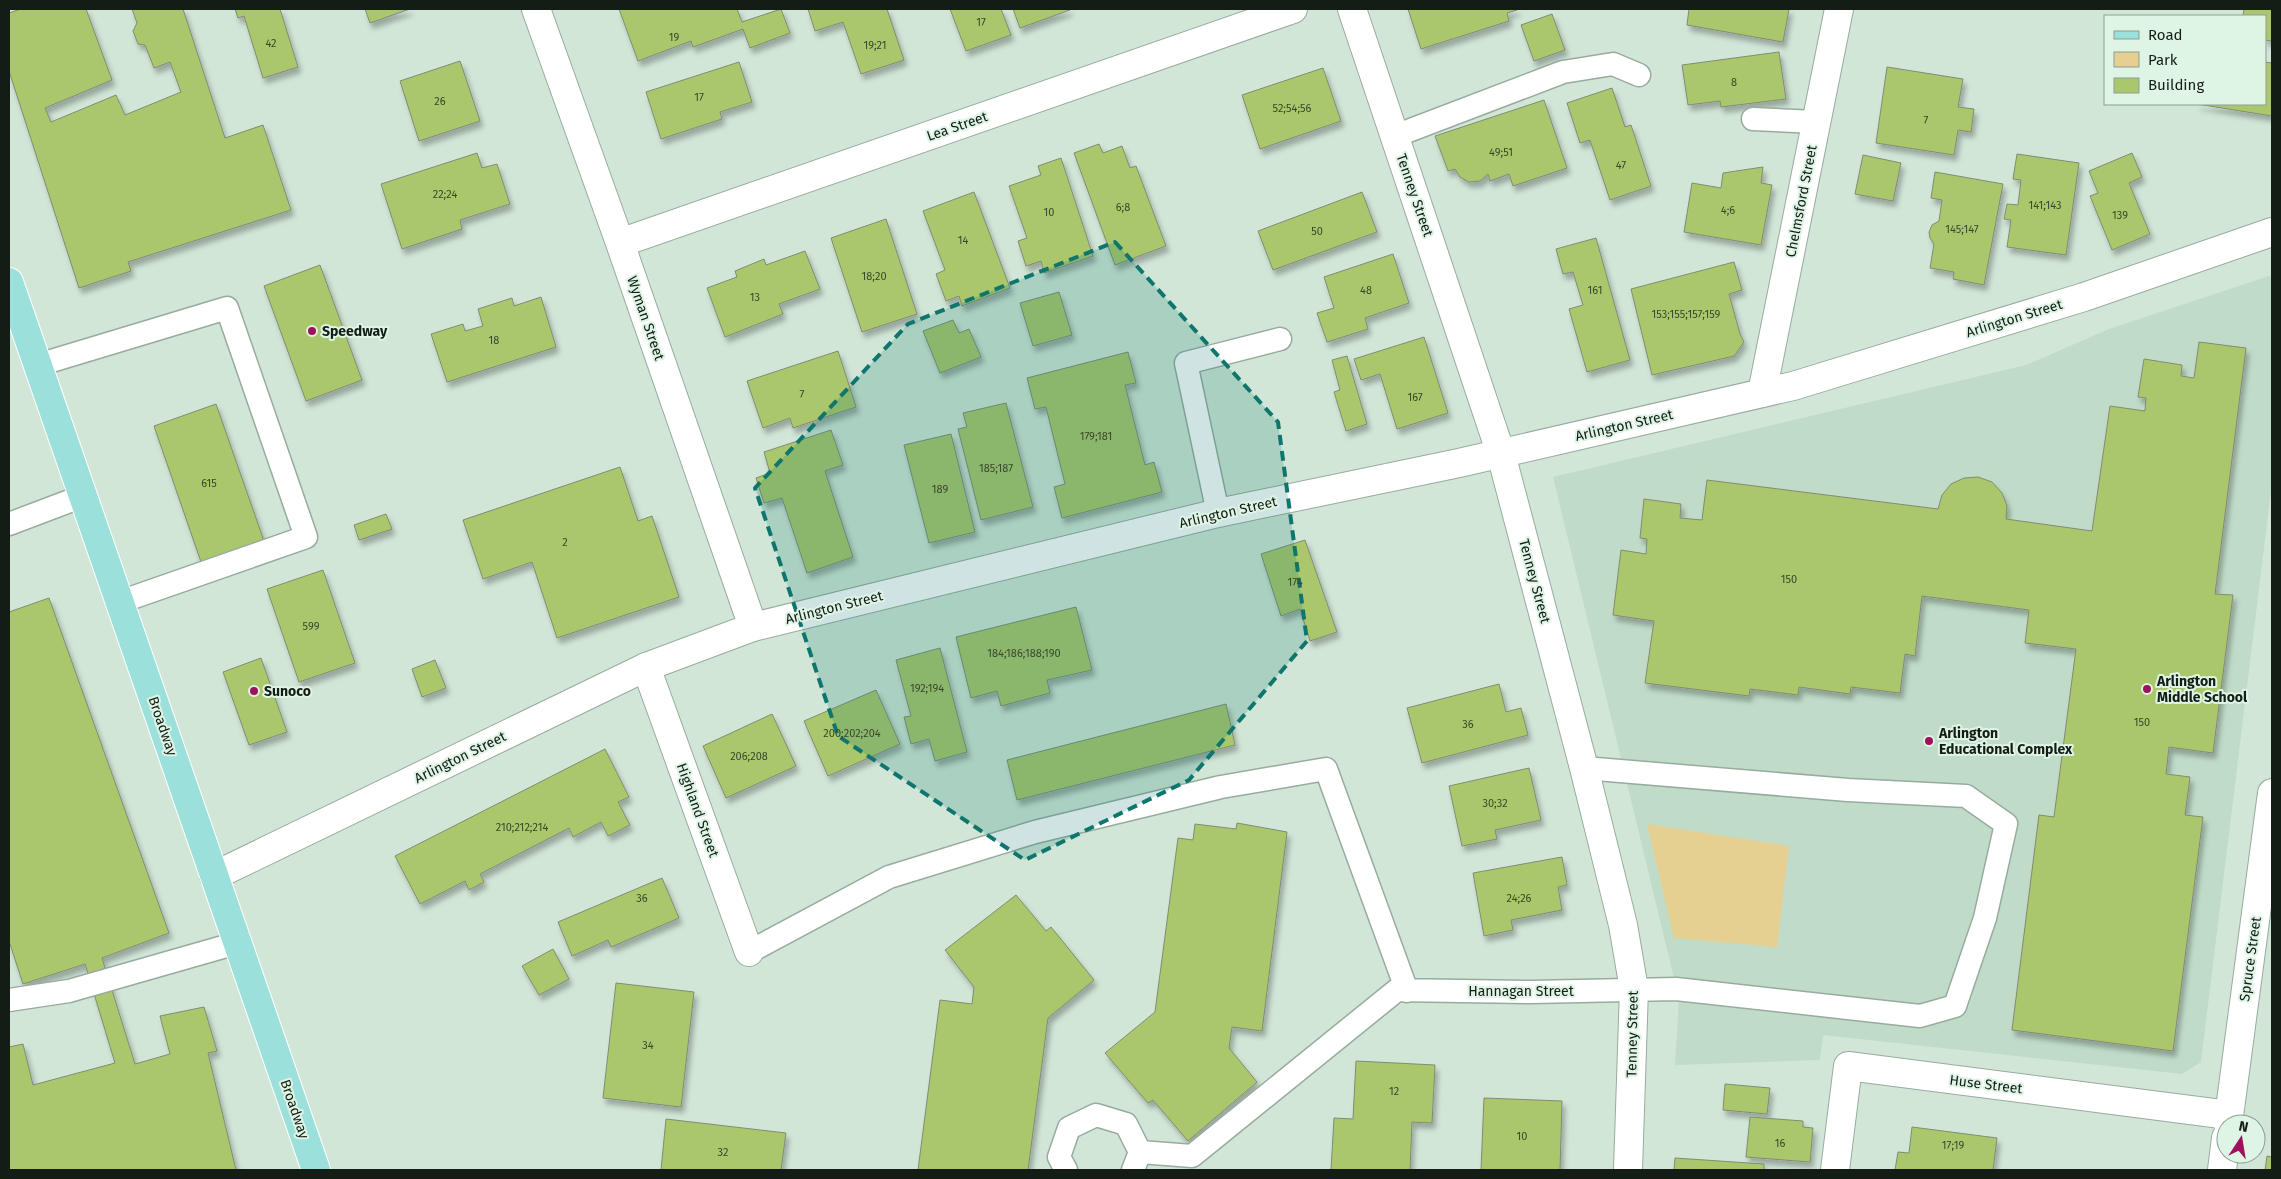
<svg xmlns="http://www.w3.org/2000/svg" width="2281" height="1179" viewBox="0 0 2281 1179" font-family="'Fira Sans',sans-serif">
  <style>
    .built { fill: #c0dcc8 }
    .green { fill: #e5d091 }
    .building { fill: #abc76c; stroke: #838a76; filter: url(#shadow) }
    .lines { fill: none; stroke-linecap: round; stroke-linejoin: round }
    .service-casing { stroke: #97ac9e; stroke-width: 25 }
    .minor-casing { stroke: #97ac9e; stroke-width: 30 }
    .tertiary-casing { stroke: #97ac9e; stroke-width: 30 }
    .primary-casing { stroke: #fff; stroke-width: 30 }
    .service { stroke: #fff; stroke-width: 22 }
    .minor { stroke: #fff; stroke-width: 28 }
    .tertiary { stroke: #fff; stroke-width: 28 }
    .primary { stroke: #9be0da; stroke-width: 28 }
    .marked { fill: #0f766e; fill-opacity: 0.2; stroke: #0f766e; stroke-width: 4; stroke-dasharray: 10 6; stroke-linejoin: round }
    .poi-dot { fill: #9e115d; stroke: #def4e4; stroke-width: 2 }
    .labels { text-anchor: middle; stroke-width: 4; stroke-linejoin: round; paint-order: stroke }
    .number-label { font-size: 11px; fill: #3a472c }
    .street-label { font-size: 14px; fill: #141c16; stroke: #def4e4 }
    .poi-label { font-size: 14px; font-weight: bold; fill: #141c16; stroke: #def4e4; text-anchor: start }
  </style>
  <defs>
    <filter id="shadow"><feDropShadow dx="3" dy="5.5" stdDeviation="2.5" flood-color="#0004"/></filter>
  </defs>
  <rect width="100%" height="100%" fill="#d1e6d7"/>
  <!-- built -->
  <path class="built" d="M2272,275v208l-71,579 -19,12 -359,-39 -3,25 -145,5 4,-66 -126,-522 473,-112 83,-36z"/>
  <!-- green -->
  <path class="green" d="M1647,824l142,22 -12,101 -103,-9z"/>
  <!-- building -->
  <path class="building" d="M21,9h65l26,71 -67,28 6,14 65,-27 9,20 56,-23 -11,-30 -16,6 -9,-23 -7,-1 -5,-13 4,-8 -5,-14h51l42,129 38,-13 28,85 -163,52 3,9 -52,17 -70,-217v-58z
    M235,9h45l18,58 -35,11 -19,-62 -6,2z
    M365,9h45l-40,14z
    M619,9h118l5,13 39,-13 9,24 -40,15 -7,-19 -50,18 -2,-6 -53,20z
    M808,9h79l17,51 -43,14 -18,-52 -28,9z
    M950,9h51l10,26 -45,16z
    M1013,9h57v1l-50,18z
    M1408,9h109v1l-10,3 2,8 -88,28z
    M1689,9h100l-6,33 -96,-17z
    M2244,9h28v32l-7,-1v-24h-22z
    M1552,14l13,36 -31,11 -13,-36z
    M1779,52l7,47 -65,8 -1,-6 -32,4 -6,-40z
    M460,61l20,60 -61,20 -19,-60z
    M739,62l13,40 -32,10 2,7 -61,20 -15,-47z
    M2265,62l7,1v53l-75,-12h68z
    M1887,67l76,12 -5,28 16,2 -3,23 -13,-2 -4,25 -78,-12z
    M1323,68l18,53 -81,28 -18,-54z
    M1612,88l13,39 6,-2 20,61 -41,14 -20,-60 -10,3 -13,-40z
    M1544,100l23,68 -54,18 -4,-12 -19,7 -2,-7 -8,7 -11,1 -9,-5 -5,-8 -7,2 -13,-35z
    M1099,144l4,9 19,-7 8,22 6,-2 30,80 -51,19 -41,-112z
    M477,153l5,15 15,-4 13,40 -50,16 2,9 -60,20 -21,-65z
    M2132,153l10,24 -13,6 21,51 -38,16 -22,-54 8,-3 -9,-22z
    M2017,154l62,9 -13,92 -59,-8 4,-27 -7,-1 3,-15 11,1 3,-25 -8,-1z
    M1863,155l38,8 -8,38 -38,-7z
    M1061,158l32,98 -49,17 -3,-12 -15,5 -8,-25 9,-3 -18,-52 32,-11 -3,-9z
    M1763,167l-2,16 11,2 -11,60 -77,-13 8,-49 29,5 2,-15z
    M1935,172l68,12 -19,101 -31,-6 1,-7 -24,-4 4,-24 -4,-6 -1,-6 3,-7 7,-4 3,-21 -11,-2z
    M974,192l36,96 -48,18 -3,-10 -13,5 -10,-27 9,-4 -22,-59z
    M1362,192l15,40 -104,38 -15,-39z
    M886,219l31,95 -55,18 -31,-94z
    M1596,238l34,122 -43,12 -18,-63 14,-4 -10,-33 -10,2 -7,-25z
    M805,251l15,38 -41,15 4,10 -58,23 -18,-49 30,-11 -2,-6 29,-12 2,6z
    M1393,254l16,49 -44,15 3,11 -41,13 -10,-29 17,-5 -10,-31z
    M1734,262l8,28 -13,4 11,40 4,8 -10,14 -82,19 -21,-86z
    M320,265l42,115 -56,21 -42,-115z
    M1059,292l13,43 -39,11 -13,-43z
    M541,297l15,50 -109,35 -16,-48 32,-10 2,7 18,-5 -5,-17 34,-11 2,8z
    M953,320l6,13 10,-4 12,28 -41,16 -17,-42z
    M1424,337l24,76 -51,16 -17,-55 -19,6 -7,-21z
    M2199,342l47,6 -31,246 18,1 -20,158 -44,-6 -3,27 24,3 -5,38 18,2 -30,234 -161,-21 27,-215 15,2 22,-168 -51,-6 4,-33 -107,-14 -7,60 -10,-2 -5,39 -49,-6 -1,7 -51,-7 -1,8 -48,-6 -1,7 -104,-13 9,-62 -41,-6 8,-65 25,4 1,-15 -7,-1 4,-39 37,5 -1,14 22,2 5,-40 231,29 4,-14 9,-11 13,-6 14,-1 14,5 10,11 5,13 -1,13 86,12 18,-125 35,5 1,-13 -8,-1 6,-38 38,6 -1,11 13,2z
    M838,351l18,56 -63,21 -3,-10 -27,10 -16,-47z
    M1128,352l8,31 -11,2 20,80 9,-3 8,30 -100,26 -8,-31 11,-3 -19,-77 -11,2 -8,-31z
    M1347,356l20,68 -21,7 -12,-39 6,-2 -8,-30z
    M1006,403l27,104 -52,13 -23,-91 9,-2 -4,-14z
    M216,404l48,137 -63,21 -47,-136z
    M831,430l12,35 -18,6 28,86 -46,16 -25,-75 -18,5 -8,-25 14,-5 -6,-21z
    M951,434l24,98 -46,11 -25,-98z
    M620,467l18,54 14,-5 27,81 -122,41 -25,-76 -49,17 -20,-59z
    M386,514l6,15 -33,11 -5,-15z
    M1305,540l32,92 -27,9 -10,-32 -19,7 -20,-62z
    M323,570l32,93 -56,19 -32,-93z
    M49,598l120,335 -67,25 33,106 35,-10 -10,-38 44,-9 13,44 -9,2 28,117h-227v-123l14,-3 10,41 82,-22 -30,-99 -62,20 -14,-43v-329z
    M1076,607l16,63 -45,10 3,13 -49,13 -4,-15 -26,7 -15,-61z
    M940,648l27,104 -32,9 -6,-22 -18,5 -7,-27 7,-1 -15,-56z
    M261,658l26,74 -38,13 -26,-73z
    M435,660l11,28 -24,9 -10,-28z
    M1499,684l7,28 15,-4 7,27 -106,28 -15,-55z
    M876,690l24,54 -72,32 -24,-55z
    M1226,704l9,41 -218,55 -10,-40z
    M772,714l24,52 -70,32 -23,-52z
    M605,749l24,48 -11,5 12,23 -22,11 -7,-14 -28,15 -4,-9 -89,46 4,8 -15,8 -4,-9 -45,23 -25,-48z
    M1529,768l12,52 -46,10 2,9 -35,7 -13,-60z
    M1237,823l50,9 -25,199 -30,-4 -3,21 28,34 -69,59 -35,-41 -5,3 -43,-50 50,-41 23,-174 15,2 2,-16 41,5z
    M1562,857l5,28 -9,2 4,23 -51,10 2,10 -29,6 -11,-63z
    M662,878l17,40 -68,29 -3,-7 -36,16 -14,-34z
    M1016,895l30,36 5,-4 43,53 -46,38 -20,152h-110l22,-170 32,4 2,-17 -29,-37z
    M553,949l16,30 -30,16 -17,-29z
    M616,983l78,9 -13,115 -78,-9z
    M1356,1061l79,4 -3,58 -20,-1 -2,48h-79l3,-52 19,1z
    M1725,1084l45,4 -3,26 -44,-4z
    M1484,1098l78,3 -2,69h-79z
    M1750,1117l53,4v6l10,1 -3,34 -64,-5z
    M666,1119l120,14 -5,37h-120z
    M1912,1127l85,11 -4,32h-98l3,-18 11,1z
    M2267,1156l5,1v13h-7z
    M1675,1158l89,6v6h-90z"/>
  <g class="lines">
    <defs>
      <path id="service" d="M1753,119l63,3
        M1395,136l168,-64 50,-8 26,11
        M38,365l189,-57 79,229 -186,65
        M1218,513l-32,-150 94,-24
        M9,524l74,-28
        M749,952l140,-75 146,-45 186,-45 105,-18 81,222
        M9,1000l60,-9 168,-48
        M1140,1152l52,4 205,-166 134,2 145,-3 244,27 35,-10 30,-88 21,-94 -40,-28 -118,-6 -264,-22
        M1066,1170l-7,-13 10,-29 27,-13 30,9 14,28 -7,18"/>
      <path id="minor" d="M536,9l84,234 133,384
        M1352,9l149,445 83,314 39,157 11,64 -6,181
        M620,243l673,-234
        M1762,393l77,-384
        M646,667l103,285
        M2228,1124l44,-331
        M1835,1170l13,-104 381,49
        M2222,1170l4,-32"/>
      <path id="tertiary" d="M214,876l432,-209 107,-40 465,-114 241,-50 334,-77 291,-89 188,-65"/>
      <path id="primary" d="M9,282l307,888"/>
    </defs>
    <!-- service casing -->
    <use href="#service" class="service-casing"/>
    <!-- minor casing -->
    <use href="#minor" class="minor-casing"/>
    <!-- tertiary casing -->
    <use href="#tertiary" class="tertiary-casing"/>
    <!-- primary casing -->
    <use href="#primary" class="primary-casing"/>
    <!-- service -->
    <use href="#service" class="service"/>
    <!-- minor -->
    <use href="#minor" class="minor"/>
    <!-- tertiary -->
    <use href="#tertiary" class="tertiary"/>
    <!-- primary -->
    <use href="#primary" class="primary"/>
  </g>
  <!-- marked area -->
  <path class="marked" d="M1115,242l163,180 29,219 -118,139 -164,80 -187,-124 -83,-248 153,-164z"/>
  <!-- markers -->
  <g class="poi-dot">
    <circle cx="312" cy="331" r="5"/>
    <circle cx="2147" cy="689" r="5"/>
    <circle cx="254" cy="691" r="5"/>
    <circle cx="1929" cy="741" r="5"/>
  </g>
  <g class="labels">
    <!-- number labels -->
    <g class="number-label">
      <text x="981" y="26">17</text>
      <text x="674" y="41">19</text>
      <text x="271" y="47">42</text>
      <text x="875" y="49">19;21</text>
      <text x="1734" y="86">8</text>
      <text x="699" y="101">17</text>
      <text x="440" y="105">26</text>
      <text x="1292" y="112">52;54;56</text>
      <text x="1926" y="124">7</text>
      <text x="1501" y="156">49;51</text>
      <text x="1621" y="169">47</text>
      <text x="445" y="198">22;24</text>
      <text x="2045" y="209">141;143</text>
      <text x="1123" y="211">6;8</text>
      <text x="1728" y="214">4;6</text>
      <text x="1049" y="216">10</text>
      <text x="2120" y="219">139</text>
      <text x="1962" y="233">145;147</text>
      <text x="1317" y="235">50</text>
      <text x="963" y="244">14</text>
      <text x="874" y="280">18;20</text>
      <text x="1366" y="294">48</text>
      <text x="1595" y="294">161</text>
      <text x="755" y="301">13</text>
      <text x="1686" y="318">153;155;157;159</text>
      <text x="494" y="344">18</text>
      <text x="802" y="398">7</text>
      <text x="1415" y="401">167</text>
      <text x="1096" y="440">179;181</text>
      <text x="996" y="472">185;187</text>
      <text x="209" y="487">615</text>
      <text x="940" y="493">189</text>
      <text x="565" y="546">2</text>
      <text x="1789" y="583">150</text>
      <text x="1295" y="586">174</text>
      <text x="311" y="630">599</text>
      <text x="1024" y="657">184;186;188;190</text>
      <text x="927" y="692">192;194</text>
      <text x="2142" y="726">150</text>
      <text x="1468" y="728">36</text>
      <text x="852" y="737">200;202;204</text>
      <text x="749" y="760">206;208</text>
      <text x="1495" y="807">30;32</text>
      <text x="522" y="831">210;212;214</text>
      <text x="642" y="902">36</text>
      <text x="1519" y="902">24;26</text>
      <text x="648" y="1049">34</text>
      <text x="1394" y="1095">12</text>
      <text x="1522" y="1140">10</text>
      <text x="1780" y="1147">16</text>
      <text x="1953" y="1149">17;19</text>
      <text x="723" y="1156">32</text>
    </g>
    <!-- street labels -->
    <g class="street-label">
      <text transform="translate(957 126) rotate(-19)" y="5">Lea Street</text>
      <text transform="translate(1415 195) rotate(71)" y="5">Tenney Street</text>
      <text transform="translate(1801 201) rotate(-79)" y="5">Chelmsford Street</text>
      <text transform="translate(646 318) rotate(71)" y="5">Wyman Street</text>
      <text transform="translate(2014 318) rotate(-17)" y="5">Arlington Street</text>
      <text transform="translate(1624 425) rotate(-13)" y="5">Arlington Street</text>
      <text transform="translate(1228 512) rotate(-13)" y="5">Arlington Street</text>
      <text transform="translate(1535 581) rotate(75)" y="5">Tenney Street</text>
      <text transform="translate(834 607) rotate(-14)" y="5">Arlington Street</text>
      <text transform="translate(163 726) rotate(71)" y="5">Broadway</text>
      <text transform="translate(460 757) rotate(-26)" y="5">Arlington Street</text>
      <text transform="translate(698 810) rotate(70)" y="5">Highland Street</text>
      <text transform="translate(2250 959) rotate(-82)" y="5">Spruce Street</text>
      <text x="1521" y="996">Hannagan Street</text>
      <text transform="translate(1632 1034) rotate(-89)" y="5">Tenney Street</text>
      <text transform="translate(1986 1084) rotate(7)" y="5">Huse Street</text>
      <text transform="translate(295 1109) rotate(71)" y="5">Broadway</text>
    </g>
    <!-- poi labels -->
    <g class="poi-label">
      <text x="322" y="336">Speedway</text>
      <text x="2157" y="686">Arlington<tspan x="2157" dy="16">Middle School</tspan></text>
      <text x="264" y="696">Sunoco</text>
      <text x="1939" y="738">Arlington<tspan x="1939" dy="16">Educational Complex</tspan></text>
    </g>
  </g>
  <!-- border -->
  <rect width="2281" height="1179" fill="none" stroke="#141c16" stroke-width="20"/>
  <!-- legend -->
  <rect x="2104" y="15" width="162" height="90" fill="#def4e4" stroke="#8d9e92"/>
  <rect x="2114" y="31" width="25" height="8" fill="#9be0da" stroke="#8d9e92"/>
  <text x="2148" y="40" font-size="15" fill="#141c16">Road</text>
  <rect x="2114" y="52" width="25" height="15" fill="#e5d091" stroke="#8d9e92"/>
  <text x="2148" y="65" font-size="15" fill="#141c16">Park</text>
  <rect x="2114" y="78" width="25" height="15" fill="#abc76c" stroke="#8d9e92"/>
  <text x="2148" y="90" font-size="15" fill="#141c16">Building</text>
  <!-- north arrow -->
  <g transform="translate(2241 1139) rotate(12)"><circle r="24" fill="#def4e4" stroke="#8d9e92"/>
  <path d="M0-4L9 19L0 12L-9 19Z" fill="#9e115d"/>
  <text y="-8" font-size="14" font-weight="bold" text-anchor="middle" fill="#141c16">N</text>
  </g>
</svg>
